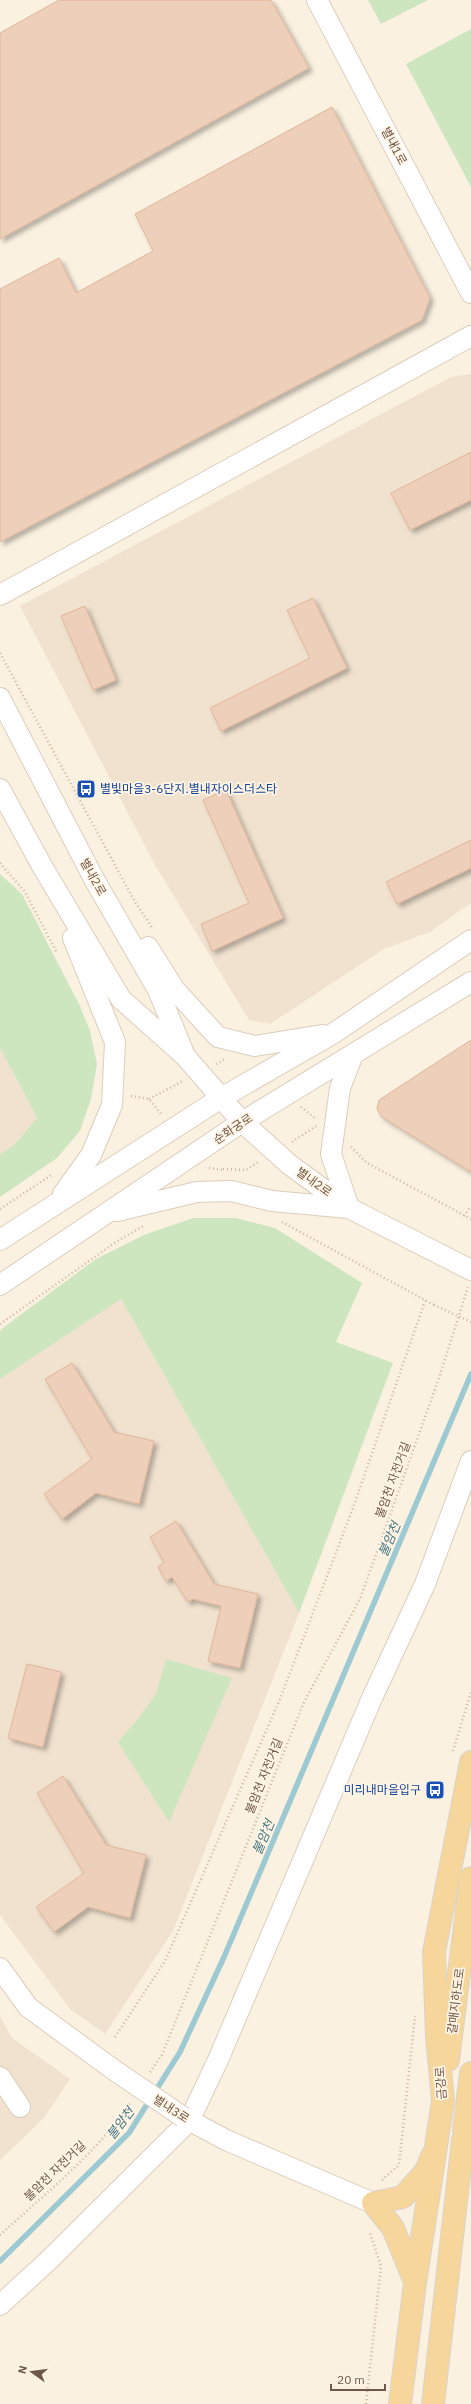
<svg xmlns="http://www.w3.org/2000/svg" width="471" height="2404" viewBox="0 0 471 2404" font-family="'IBM Plex Sans','Noto Sans KR',sans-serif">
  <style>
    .residential { fill: #f1e2cf }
    .green { fill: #cee6c0 }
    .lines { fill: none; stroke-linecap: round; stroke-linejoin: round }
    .stream { stroke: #9dc9d3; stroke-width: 5.5 }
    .building { fill: #eecfb9; stroke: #dfb69a; filter: url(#shadow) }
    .minor-casing { stroke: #ddcdbc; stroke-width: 22 }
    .major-casing { stroke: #dad3d0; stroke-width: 24 }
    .path { stroke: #d2b39d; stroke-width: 2.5; stroke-dasharray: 1 3; stroke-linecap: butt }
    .minor { stroke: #fff; stroke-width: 20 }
    .major { stroke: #f6d69b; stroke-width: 22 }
    .minor-bridge-casing { stroke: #ddcdbc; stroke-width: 22; stroke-linecap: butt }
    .path-bridge { stroke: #d2b39d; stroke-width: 2.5; stroke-dasharray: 1 3; stroke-linecap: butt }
    .minor-bridge { stroke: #fff; stroke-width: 20 }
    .labels { text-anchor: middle; stroke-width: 3.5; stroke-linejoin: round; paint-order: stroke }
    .street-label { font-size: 12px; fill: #6f5749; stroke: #fef5e5 }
    .transit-label { font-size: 12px; fill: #164399; stroke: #fef5e5; text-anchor: start }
    .water-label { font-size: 13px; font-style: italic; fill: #457681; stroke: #fef5e5 }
  </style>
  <defs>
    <filter id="shadow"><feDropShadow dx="3.5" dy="3.5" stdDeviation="2" flood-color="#0004"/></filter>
  </defs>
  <rect width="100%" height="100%" fill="#faf1e0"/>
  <!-- residential -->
  <path class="residential" d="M471,374v529l-41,29 -46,17 -114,75 -21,-4 -94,-155 -135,-259 431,-229z
    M0,1048l37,70 -23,27 -14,9z
    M121,1299l178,314 -126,318 -68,103 -35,-25 -70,-94v-536z
    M0,2016l12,22 58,41 -26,39 -44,42z"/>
  <!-- green -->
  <path class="green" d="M368,0h60l-47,24z
    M471,29v158l-65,-123z
    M0,874l22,20 57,110 11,27 7,33 -6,35 -11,32 -23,27 -57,39v-43l14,-9 23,-27 -37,-70z
    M193,1218h42l40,10 87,55 -26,59 57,21 -94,250 -178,-314 -121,80v-48l4,-4 92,-68 48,-24z
    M166,1659l66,19 -63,144 -51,-80 19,-22 19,-26z"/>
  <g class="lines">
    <!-- stream -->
    <path class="stream" d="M0,2261l129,-128 51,-81 44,-95 247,-583"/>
  </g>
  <!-- building -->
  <path class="building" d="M59,0h212l38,68 -309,171v-206z
    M332,107l98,191 -8,22 -422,222v-253l59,-31 17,35 77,-42 -18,-37z
    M471,452v48l-61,30 -19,-37z
    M313,598l34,70 -126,63 -11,-23 100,-50 -23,-48z
    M85,606l31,74 -23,10 -32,-74z
    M226,790l57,128 -71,33 -11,-27 48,-21 -46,-103z
    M471,840v28l-74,36 -11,-22z
    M471,1040v132l-89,-55 -5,-8 2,-9z
    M72,1363l42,69 40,9 -15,63 -43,-11 -34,26 -18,-25 48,-35 -47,-80z
    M176,1521l38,63 44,10 -18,74 -32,-7 13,-55 -28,-7 -5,3 -16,-25 -6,4 -8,-14 6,-5 -14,-25z
    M27,1664l34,8 -18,75 -35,-9z
    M63,1776l43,69 40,10 -16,63 -42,-11 -34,25 -18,-25 48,-34 -47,-80z"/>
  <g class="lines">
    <defs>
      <path id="minor" d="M317,0l154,293
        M0,595l471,-259
        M0,698l94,181 64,111 25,61
        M0,789l42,77 79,133 64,57 57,66 48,43 59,43 122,62
        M148,947l27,43 43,47 37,9 67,-11
        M63,1194l28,-39 21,-50 3,-63 -42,-104
        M117,1211l80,-19 34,-1 41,10 77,7 -18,-54 9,-66 12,-31
        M0,1240l221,-142 113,-65 137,-93
        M0,1285l242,-163 229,-140
        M0,1968l28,39 86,63
        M0,2077l20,30
        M183,2117l43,23 147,63
        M0,2305l49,-45 140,-139 29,-61 154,-362 53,-114 46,-123"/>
      <path id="major" d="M448,2060l23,-182
        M464,2130l7,-57
        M415,2282l-22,-54 -20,-25 30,-6 23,-26 6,-15
        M400,2404l15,-121 28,-182 -6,-64 -3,-85 37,-190
        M433,2404l30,-264 8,-25"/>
    </defs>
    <!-- minor casing -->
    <use href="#minor" class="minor-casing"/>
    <!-- major casing -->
    <use href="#major" class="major-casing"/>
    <!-- path -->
    <path class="path" d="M0,653l135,249 18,27
      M0,863l25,29 32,61
      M216,1064l10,-5
      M131,1096l18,3 12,15
      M149,1099l34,-18
      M301,1107l15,12
      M292,1142l24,-16
      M351,1147l16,16 104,56
      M209,1168l14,2
      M223,1169l23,1 14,-9
      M0,1209l53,-35
      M464,1216l7,-10
      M282,1222l152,83
      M0,1324l116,-82 29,-17
      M453,1751l18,-59
      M115,2037l50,-76 115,-262 73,-191 72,-207
      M150,2072l12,-17 142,-353 56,-103 79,-221 29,-91
      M382,2180l17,-15 16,-149
      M0,2235c45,-41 96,-81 130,-132
      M366,2404l15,-138 -11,-33"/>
    <!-- minor -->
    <use href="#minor" class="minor"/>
    <!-- major -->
    <use href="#major" class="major"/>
    <defs>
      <path id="minor-bridge" d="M114,2070l69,47"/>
    </defs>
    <!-- minor-bridge casing -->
    <use href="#minor-bridge" class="minor-bridge-casing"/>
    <!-- path-bridge -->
    <path class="path-bridge" d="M434,1305l37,17"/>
    <!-- minor-bridge -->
    <use href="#minor-bridge" class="minor-bridge"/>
  </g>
  <!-- icons -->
  <defs>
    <symbol id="bus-square" viewBox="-11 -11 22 22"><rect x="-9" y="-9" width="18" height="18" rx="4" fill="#1a4fb4" stroke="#fef5e5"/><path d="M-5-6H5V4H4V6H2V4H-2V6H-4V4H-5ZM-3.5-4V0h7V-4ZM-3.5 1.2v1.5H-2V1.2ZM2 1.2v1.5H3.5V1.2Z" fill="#fff"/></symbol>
  </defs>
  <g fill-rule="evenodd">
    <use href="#bus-square" x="75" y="778" width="22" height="22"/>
    <use href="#bus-square" x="424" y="1779" width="22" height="22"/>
  </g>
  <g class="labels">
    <!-- street labels -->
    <g class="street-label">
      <text transform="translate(394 146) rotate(62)" y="4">별내1로</text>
      <text transform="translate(93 877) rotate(61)" y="4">별내2로</text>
      <text transform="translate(233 1129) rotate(-34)" y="4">순화궁로</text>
      <text transform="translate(314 1182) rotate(36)" y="4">별내2로</text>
      <text transform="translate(393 1480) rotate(-70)" y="4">불암천 자전거길</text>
      <text transform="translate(264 1776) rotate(-68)" y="4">불암천 자전거길</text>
      <text transform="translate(456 2001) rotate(-83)" y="4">갈매지하도로</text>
      <text transform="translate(441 2083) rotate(-94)" y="4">금강로</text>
      <text transform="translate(171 2109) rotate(33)" y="4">별내3로</text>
      <text transform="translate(55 2171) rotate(-44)" y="4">불암천 자전거길</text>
    </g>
    <!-- transit labels -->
    <g class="transit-label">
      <text x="100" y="793">별빛마을3-6단지.별내자이스더스타</text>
      <text x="421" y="1794" text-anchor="end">미리내마을입구</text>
    </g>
    <!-- water labels -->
    <g class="water-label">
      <text transform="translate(389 1539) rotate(-67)" y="5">불암천</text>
      <text transform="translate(263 1837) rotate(-67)" y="5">불암천</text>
      <text transform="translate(120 2123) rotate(-52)" y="5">불암천</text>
    </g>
  </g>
  <!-- north arrow -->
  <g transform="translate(32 2372) rotate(284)" stroke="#fef5e5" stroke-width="3" paint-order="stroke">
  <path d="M0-3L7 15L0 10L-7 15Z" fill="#6f5749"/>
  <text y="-6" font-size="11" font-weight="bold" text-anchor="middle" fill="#6f5749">N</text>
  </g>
  <!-- scale -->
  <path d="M331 2384v6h54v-6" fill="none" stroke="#6f5749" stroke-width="2"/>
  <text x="337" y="2384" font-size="12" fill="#6f5749" stroke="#fef5e5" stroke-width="3" paint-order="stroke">20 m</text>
</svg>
